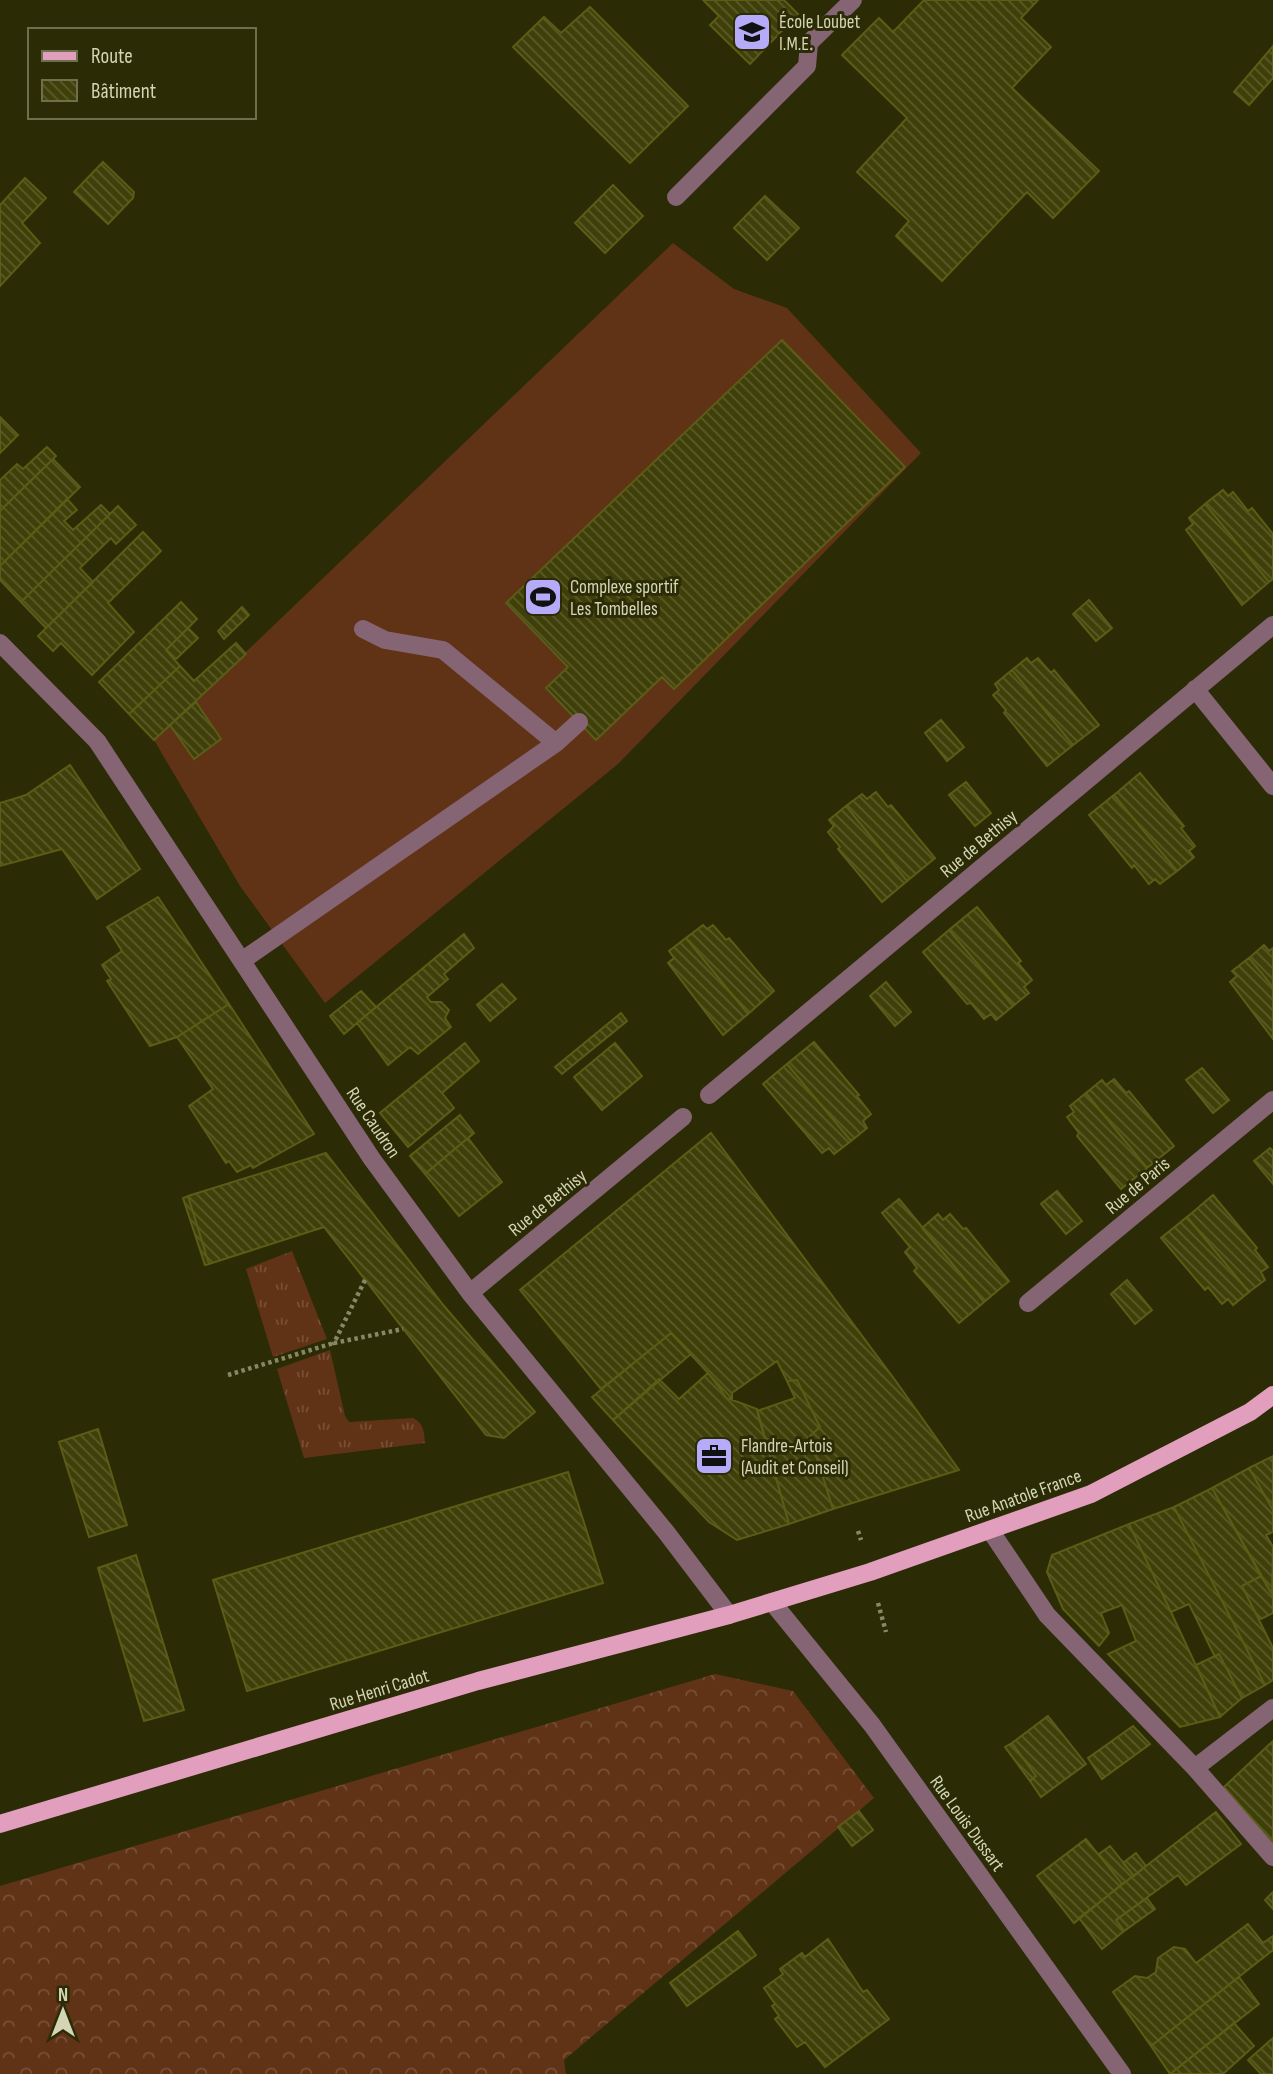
<svg xmlns="http://www.w3.org/2000/svg" width="1273" height="2074" viewBox="0 0 1273 2074" font-family="'Sofia Sans Condensed',sans-serif">
  <style>
    .grass { fill: url(#grass-tufts) }
    .forest { fill: url(#forest-crowns) }
    .pitch { fill: #613316 }
    .building { fill: url(#building-back-hatch); stroke: #5b5c15; stroke-width: 2 }
    .lines { fill: none; stroke-linecap: round; stroke-linejoin: round }
    .path { stroke: #878865; stroke-width: 4.5; stroke-dasharray: 3.5 3.5; stroke-linecap: butt }
    .minor { stroke: #856473; stroke-width: 18 }
    .major { stroke: #e29ebd; stroke-width: 18 }
    .labels { text-anchor: middle; stroke-width: 6; stroke-linejoin: round; paint-order: stroke }
    .poi-label { font-size: 19px; fill: #d3d5b4; stroke: #2b2b06; text-anchor: start }
    .street-label { font-size: 19px; fill: #d3d5b4; stroke: #2b2b06 }
  </style>
  <defs>
    <pattern id="grass-tufts" width="24" height="20" patternUnits="userSpaceOnUse" patternTransform="scale(1.75)"><rect width="24" height="20" fill="#613316"/><path d="M3 7l-1-3M5 7V3M7 7l1-3M15 17l-1-3M17 17v-4M19 17l1-3" fill="none" stroke="#775036"/></pattern>
    <pattern id="forest-crowns" width="20" height="18" patternUnits="userSpaceOnUse" patternTransform="scale(1.75)"><rect width="20" height="18" fill="#613316"/><path d="M2 6a3 3 0 1 1 6 0M12 15a3 3 0 1 1 6 0" fill="none" stroke="#775036"/></pattern>
    <pattern id="building-back-hatch" width="6" height="6" patternUnits="userSpaceOnUse" patternTransform="scale(1.75)"><rect width="6" height="6" fill="#3f4009"/><path d="M-1 5l2 2M0 0l6 6M5-1l2 2" fill="none" stroke="#5a5b2a"/></pattern>
  </defs>
  <rect width="100%" height="100%" fill="#2b2b06"/>
  <!-- grass -->
  <path class="grass" d="M292,1251l35,88 -54,18 -27,-88z
    M330,1350l15,66 4,6 64,-4c11,6 11,13 12,25l-121,15 -27,-89z"/>
  <!-- forest -->
  <path class="forest" d="M715,1674l78,17 81,107 -310,262 2,14h-566v-188z"/>
  <!-- pitch -->
  <path class="pitch" d="M673,243l61,46 53,19 134,145 -303,311 -293,239 -85,-117 -86,-146z"/>
  <!-- building -->
  <path class="building" d="M703,0h81l14,14 -48,50 -40,-39 9,-9z
    M924,0h114l-17,18 30,29 -39,41 87,83 -46,47 -26,-26 -85,89 -46,-45 13,-15 -52,-49 50,-54 -65,-63 37,-37 14,14z
    M590,7l98,99 -58,57 -117,-116 31,-30 17,16z
    M1273,46v32l-24,27 -15,-13z
    M103,162l31,30 -1,6 -25,26 -34,-32z
    M25,178l21,20 -24,25 18,20 -40,43v-81z
    M613,185l30,31 -38,37 -30,-30z
    M765,196l34,32 -32,32 -33,-32z
    M782,340l123,127 -231,222 -12,-12 -66,63 -50,-52 22,-21 -62,-64z
    M0,417l18,18 -18,18z
    M47,447l9,9 -56,55v-31l17,-16 6,5z
    M53,459l27,28 -80,79v-55z
    M1223,490l5,6 5,-4 15,19 4,-3 21,26v45l-4,3 -64,-78z
    M67,499l10,11 -13,11 9,9 28,-25 9,9 -89,88 -21,-22v-14z
    M1205,504l64,78 -27,23 -56,-75 7,-6 -4,-6z
    M118,506l18,19 -20,19 -5,-6 -31,30 13,14 -47,46 -25,-26z
    M143,532l18,19 -53,52 26,29 -42,43 -31,-32 -8,8 -15,-15z
    M1089,600l23,28 -16,13 -23,-27z
    M181,602l16,17 -31,31 14,16 -51,48 -30,-32z
    M242,607l7,8 -25,24 -6,-8z
    M188,628l10,10 -23,22 -9,-10z
    M236,643l10,11 -92,86 -25,-26 51,-48 14,15z
    M1027,658l4,5 7,-5 13,15 3,-3 45,55 -26,20 -61,-75z
    M1012,670l61,75 -26,21 -43,-53 2,-3 -13,-15 6,-5 -4,-6z
    M196,702l25,37 -27,20 -24,-34z
    M941,720l23,27 -17,14 -22,-28z
    M70,765l70,104 -43,30 -35,-50 -62,17v-63l26,-8z
    M1140,773l44,53 -3,2 14,18 -6,5 5,6 -17,14 -63,-76z
    M966,782l25,31 -16,13 -26,-31z
    M876,792l12,15 3,-2 44,53 -28,23 -61,-75 16,-12 5,5z
    M1114,795l63,76 -17,13 -5,-5 -6,5 -15,-19 -2,3 -43,-53z
    M846,806l61,75 -25,21 -44,-53 2,-2 -12,-15 6,-6 -5,-6z
    M158,897l71,107 -52,33 -27,9 -43,-65 4,-2 -9,-14 20,-14 -15,-24z
    M977,907l44,54 -3,2 14,17 -8,7 5,6 -16,13 -64,-76z
    M703,925l4,4 6,-4 13,15 3,-2 45,53 -26,23 -62,-76z
    M949,930l64,76 -17,14 -5,-6 -7,5 -13,-16 -4,1 -44,-52z
    M464,934l10,14 -30,26 4,5 -21,18 4,5h10l8,8 -4,8 6,9 -33,27 -8,-7 -22,18 -31,-42z
    M686,938l62,76 -25,21 -55,-72 6,-5 -5,-7z
    M1264,945l5,6 4,-3v39l-24,-29z
    M1249,958l24,29v52l-43,-57 7,-6 -5,-5z
    M886,982l25,30 -16,14 -25,-30z
    M502,984l14,15 -26,22 -13,-16z
    M361,991l15,16 -32,27 -14,-18z
    M229,1004l85,130 -61,34 -2,-3 -14,7 -8,-11 -3,2 -37,-57 24,-17 -36,-52z
    M621,1013l6,8 -65,53 -7,-7z
    M814,1042l45,53 -2,1 14,18 -8,7 4,7 -16,13 -64,-77z
    M465,1043l14,18 -37,32 12,15 -46,39 -28,-34z
    M615,1043l27,33 -40,34 -28,-33z
    M787,1064l64,77 -17,13 -5,-6 -7,5 -59,-69z
    M1202,1068l27,32 -16,13 -27,-33z
    M1114,1079l12,14 3,-2 45,55 -27,22 -61,-75 16,-13 4,5z
    M1086,1093l61,75 -26,21 -44,-53 2,-3 -12,-16 7,-5 -4,-6z
    M460,1115l14,18 -49,41 -15,-18z
    M711,1133l184,247 64,90 -126,39 -23,-73 10,-9 -23,-47 -10,1 -10,-20 -45,32v6l-61,-66 -70,56 -81,-99z
    M468,1138l34,44 -43,34 -34,-42z
    M1270,1148l3,3v33l-19,-23z
    M326,1153l118,153 91,106 -31,26 -18,-3 -162,-208 -115,37 -21,-68z
    M1057,1191l25,30 -16,13 -25,-30z
    M1213,1195l44,53 -2,2 13,17 -7,5 4,8 -16,12 -62,-75z
    M188,1196l21,68 -4,1 -22,-67z
    M899,1199l85,103 -25,21 -45,-52 3,-3 -12,-16 5,-5 -28,-34z
    M938,1214l5,6 7,-6 13,15 3,-1 43,53 -25,21 -62,-74z
    M1187,1217l62,75 -16,13 -5,-6 -6,5 -14,-17 -3,3 -44,-52z
    M1127,1280l25,30 -17,14 -24,-30z
    M671,1333l20,21 -78,66 -21,-23z
    M708,1373l19,25 30,11 32,115 -52,16 -28,-18 -96,-102 46,-41 20,20z
    M797,1380l23,47 -10,9 23,73 -44,15 -32,-113 38,-13 -8,-17z
    M98,1429l29,96 -38,12 -30,-95z
    M1273,1456v54l-24,-42z
    M1249,1468l24,42v22l-7,3 7,12 -1,47 -60,-106z
    M568,1472l35,111 -356,108 -34,-111z
    M1212,1488l49,88 -19,10 31,62v32l-8,5 -91,-178z
    M1174,1507l91,178 -23,13 -23,-44 -4,3 -26,-53 -18,8 -42,-88z
    M1129,1524l42,88 49,105 -40,10 -72,-73 28,-13 -14,-36 -21,8 8,20 -10,13 -36,-37 -16,-37 5,-17z
    M136,1555l48,155 -40,11 -46,-153z
    M1261,1576l12,20v17l-14,7 -17,-34z
    M1219,1654l23,44 -22,19 -24,-52z
    M1048,1716l38,48 -45,33 -11,-16 6,-5 -24,-33z
    M1133,1726l17,18 -48,35 -14,-21z
    M1273,1741v101l-49,-55z
    M1012,1743l24,33 -6,5 -25,-34z
    M859,1811l14,19 -21,16 -14,-19z
    M1216,1812l25,32 -55,41 -8,-10 -62,45 8,11 -22,18 -23,-31z
    M1086,1839l36,45 -48,39 -37,-47z
    M1110,1846l24,30 -12,8 -23,-30z
    M1136,1853l10,13 -12,10 -11,-13z
    M1273,1892v17l-8,-9z
    M1147,1898l8,11 -31,22 -8,-11z
    M1248,1924l15,19 10,-7v14l-122,96 -38,-54 22,-16 12,2 9,-6 2,-14 16,-11 11,2 11,14z
    M738,1931l18,24 -69,51 -17,-23z
    M828,1939l35,53 4,-2 22,29 -64,48 -20,-25 -8,5 -22,-28 4,-3 -7,-10 3,-2 -11,-16 19,-14 -3,-5 22,-16 3,4z
    M1239,1977l20,27 -89,70 -19,-28z
    M1234,2023l20,23 -31,28h-53z
    M1273,2038v36h-12l-13,-14z"/>
  <g class="lines">
    <!-- path -->
    <path class="path" d="M365,1280l-31,63 69,-14
      M228,1375l106,-32
      M858,1531l3,9
      M878,1603l8,29"/>
    <!-- minor -->
    <path class="minor" d="M676,197l131,-131 2,-23 44,-43
      M363,629l22,11 58,10 113,93
      M0,643l97,98 275,418 98,134 196,239 63,83
      M1195,689l78,97
      M243,960l313,-217 23,-21
      M709,1095l564,-470
      M470,1293l213,-176
      M1028,1303l245,-203
      M990,1530l57,85 148,153 78,89
      M772,1602l100,123 250,349
      M1195,1768l78,-60"/>
    <!-- major -->
    <path class="major" d="M0,1824l478,-143 251,-66 141,-43 221,-78 159,-82 23,-17"/>
  </g>
  <!-- icons -->
  <defs>
    <symbol id="school-square" viewBox="-11 -11 22 22"><rect x="-9" y="-9" width="18" height="18" rx="4" fill="#b6abf8" stroke="#2b2b06"/><path d="M0-5L7-2L0 1L-7-2ZM-4 1L0 2.5L4 1V4Q0 6-4 4Z" fill="#111"/></symbol>
    <symbol id="stadium-square" viewBox="-11 -11 22 22"><rect x="-9" y="-9" width="18" height="18" rx="4" fill="#b6abf8" stroke="#2b2b06"/><path d="M0-5a6.5 5 0 1 0 0 10a6.5 5 0 1 0 0-10ZM-3.5-1.8h7v3.6h-7Z" fill="#111"/></symbol>
    <symbol id="office-square" viewBox="-11 -11 22 22"><rect x="-9" y="-9" width="18" height="18" rx="4" fill="#b6abf8" stroke="#2b2b06"/><path d="M-6-3h4V-5.5h4V-3h4V5H-6ZM-1-4.5V-3h2v-1.5ZM-6 0V1H6V0Z" fill="#111"/></symbol>
  </defs>
  <g fill-rule="evenodd">
    <use href="#school-square" x="730" y="10" width="44" height="44"/>
    <use href="#stadium-square" x="521" y="575" width="44" height="44"/>
    <use href="#office-square" x="692" y="1434" width="44" height="44"/>
  </g>
  <g class="labels">
    <!-- poi labels -->
    <g class="poi-label">
      <text x="779" y="28">École Loubet<tspan x="779" dy="22">I.M.E.</tspan></text>
      <text x="570" y="593">Complexe sportif<tspan x="570" dy="22">Les Tombelles</tspan></text>
      <text x="741" y="1452">Flandre-Artois<tspan x="741" dy="22">(Audit et Conseil)</tspan></text>
    </g>
    <!-- street labels -->
    <g class="street-label">
      <text transform="translate(978 843) rotate(-40)" y="7">Rue de Bethisy</text>
      <text transform="translate(374 1122) rotate(56)" y="7">Rue Caudron</text>
      <text transform="translate(1137 1185) rotate(-40)" y="7">Rue de Paris</text>
      <text transform="translate(547 1202) rotate(-39)" y="7">Rue de Bethisy</text>
      <text transform="translate(1023 1495) rotate(-20)" y="7">Rue Anatole France</text>
      <text transform="translate(379 1689) rotate(-17)" y="7">Rue Henri Cadot</text>
      <text transform="translate(968 1823) rotate(54)" y="7">Rue Louis Dussart</text>
    </g>
  </g>
  <!-- legend -->
  <rect x="28" y="28" width="228" height="91" fill="#2b2b06" stroke="#6e6f4c" stroke-width="2"/>
  <rect x="42" y="51" width="35" height="10" fill="#e29ebd" stroke="#6e6f4c" stroke-width="2"/>
  <text x="91" y="63" font-size="21" fill="#d3d5b4">Route</text>
  <rect x="42" y="80" width="35" height="21" fill="url(#building-back-hatch)" stroke="#6e6f4c" stroke-width="2"/>
  <text x="91" y="98" font-size="21" fill="#d3d5b4">Bâtiment</text>
  <!-- north arrow -->
  <g transform="translate(63 2011)" stroke="#2b2b06" stroke-width="5" paint-order="stroke">
  <path d="M0-5L12 26L0 18L-12 26Z" fill="#d3d5b4"/>
  <text y="-10" font-size="19" font-weight="bold" text-anchor="middle" fill="#d3d5b4">N</text>
  </g>
</svg>
